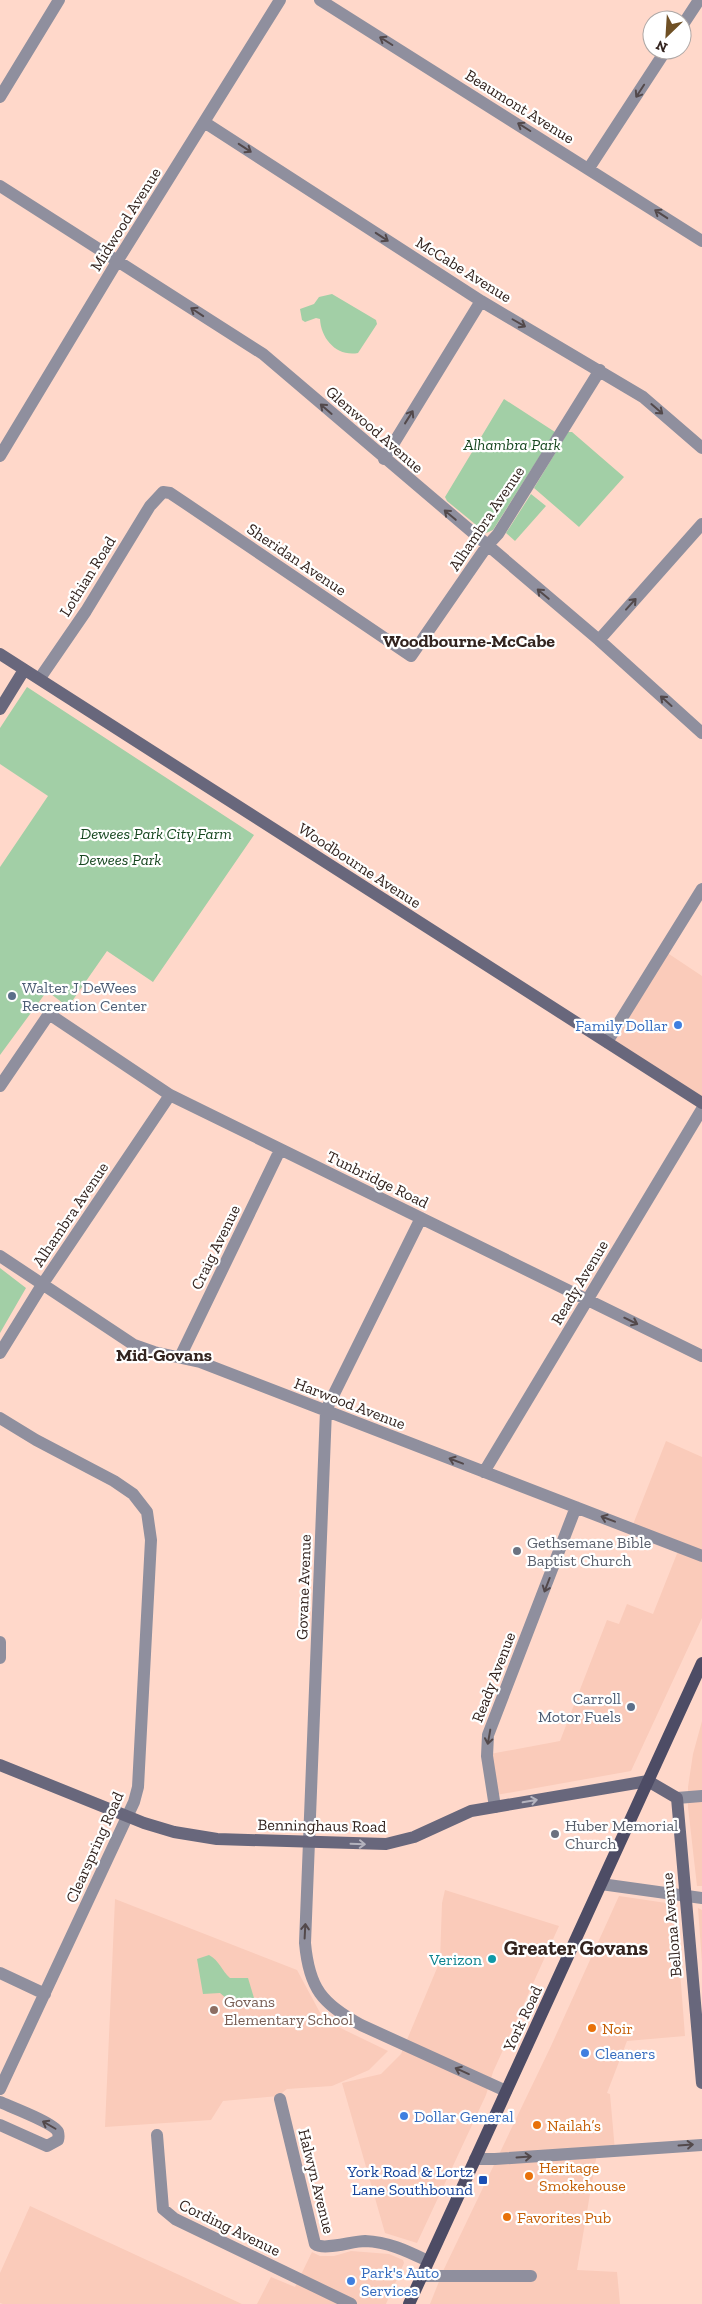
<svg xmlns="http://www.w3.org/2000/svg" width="702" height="2304" viewBox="0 0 702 2304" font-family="'Zilla Slab',serif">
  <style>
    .built { fill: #facbba }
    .green { fill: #a2cfa6 }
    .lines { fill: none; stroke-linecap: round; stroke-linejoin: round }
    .street { stroke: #8f8f9e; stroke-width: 12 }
    .secondary { stroke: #68677c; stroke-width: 12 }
    .primary { stroke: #4d4c65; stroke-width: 12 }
    .oneway { stroke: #53494b }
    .oneway2 { stroke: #b4b3be }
    .service-dot { fill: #5c6f8a; stroke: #fff; stroke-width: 2 }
    .shop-dot { fill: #3f7fe0; stroke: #fff; stroke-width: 2 }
    .worship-dot { fill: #6b7280; stroke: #fff; stroke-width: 2 }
    .culture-dot { fill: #0f9aa8; stroke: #fff; stroke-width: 2 }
    .education-dot { fill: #8d6e63; stroke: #fff; stroke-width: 2 }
    .food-dot { fill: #e8710a; stroke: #fff; stroke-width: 2 }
    .transit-dot { fill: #1a4fb4; stroke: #fff; stroke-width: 2 }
    .labels { text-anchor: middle; stroke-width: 4.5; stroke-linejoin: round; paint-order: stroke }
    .street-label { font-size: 16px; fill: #33241f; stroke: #fff }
    .park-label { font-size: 16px; font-style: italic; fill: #174720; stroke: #fff }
    .service-label { font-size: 16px; fill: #4e5e75; stroke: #fff; text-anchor: start }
    .shop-label { font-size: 16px; fill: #366cbe; stroke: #fff; text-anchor: start }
    .worship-label { font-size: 16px; fill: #5b616d; stroke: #fff; text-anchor: start }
    .culture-label { font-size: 16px; fill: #0d838f; stroke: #fff; text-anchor: end }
    .education-label { font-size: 16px; fill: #785e54; stroke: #fff; text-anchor: start }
    .food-label { font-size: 16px; fill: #c56008; stroke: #fff; text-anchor: start }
    .transit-label { font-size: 16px; fill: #164399; stroke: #fff; text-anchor: end }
    .neighbourhood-label { font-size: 18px; font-weight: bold; fill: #33241f; stroke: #fff }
    .district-label { font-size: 21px; font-weight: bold; fill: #33241f; stroke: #fff }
  </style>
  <rect width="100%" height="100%" fill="#ffd8ca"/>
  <!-- built -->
  <path class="built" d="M663,950l39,26v125l-93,-60z
    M666,1441l36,16v161l-71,153 -140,25 -6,-41 75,-14 47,-121 12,4 8,-20 26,10 27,-68 -48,-19z
    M702,1721v165h-5l-9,-79v-20l5,-33z
    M445,1890l114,36 -66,146 -7,23 -69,148 -32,-10 -43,-150 39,-9 20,-20 39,-93 2,-58z
    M619,1896l54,8 2,2 10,130 -58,5 -20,52 3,1 5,57 -18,2 -20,117 40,2 3,32h-190l14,-35 107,-223z
    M115,1899l182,71 27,50 64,31 -19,19 -37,16 -45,3 -9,7 -55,5 -12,19 -106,7z
    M698,1908l4,2v53z
    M30,2206l212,98h-239l-3,-1v-30z
    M351,2251l38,3 14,6 1,3 -18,41h-129l14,-27 24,10 17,-35 8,4h14z"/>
  <!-- green -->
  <path class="green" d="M332,294l44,26 1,4 -19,29c-21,4 -37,-14 -38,-34l-4,-1 -11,4 -3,-2 -2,-11 14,-5 5,-7z
    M504,399l51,33 -62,98 -7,3 -39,-32 -2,-4z
    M568,432h4l52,45 -45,50 -45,-39z
    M531,494l15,12 -31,35 -9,-8z
    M27,687l227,148 -101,147 -46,-31 -39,56 -21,-16 -47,64v-188l48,-71 -48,-32v-36z
    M0,1268l26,20 -26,45z
    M209,1955c10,5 13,16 21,23h18l6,20 -26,5 -2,-5 -6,-5 -17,1 -6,-35z"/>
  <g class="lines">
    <!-- street -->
    <path class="street" d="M320,0l382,241
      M682,26l17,-26
      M0,97l59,-97
      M204,122l277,179 162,96 59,51
      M589,168l77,-118
      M0,186l263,168 336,286 103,93
      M0,456l118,-196 162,-260
      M384,459l97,-158
      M599,640l103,-116
      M40,678l46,-67 64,-105 13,-14 7,1 15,10 226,153 76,-110 11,-12 102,-164
      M607,1042l95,-153
      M0,1086l49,-72 121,81 532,261
      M421,1218l-95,192 -21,533c4,45 17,61 56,82l145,66
      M0,1256l134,89 20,7 46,10 502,194
      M0,1353l42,-68 128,-190
      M180,1357l100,-207
      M0,1418l36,22 78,41 19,13 14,18 4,28 -13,247 -4,15 -134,287
      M484,1472l218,-363
      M0,1642v16
      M677,1798l25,-2
      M495,1807l-8,-51 1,-21 88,-228
      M601,1884l101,14
      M0,1973l45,21
      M280,2099l35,145c9,7 37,-3 50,-3 24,1 42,10 63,20
      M0,2102c11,5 54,21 58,30 1,4 1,5 0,8l-11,6 -47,-21
      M157,2135l6,74 12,10 176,85
      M475,2159h20l207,-14
      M421,2276h110"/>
    <!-- secondary -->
    <path class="secondary" d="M0,654l702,449
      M0,709l24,-39
      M0,1765l144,58 30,9 43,7 169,5 28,-7 57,-26 177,-30 29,17 25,285"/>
    <!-- primary -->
    <path class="primary" d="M409,2304l293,-641"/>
  </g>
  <!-- one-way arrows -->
  <defs><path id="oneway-shaft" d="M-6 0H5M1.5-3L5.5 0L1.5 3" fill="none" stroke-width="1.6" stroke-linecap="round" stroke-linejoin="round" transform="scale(1.25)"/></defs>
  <g class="oneway">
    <use href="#oneway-shaft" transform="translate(386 41) rotate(-148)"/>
    <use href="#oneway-shaft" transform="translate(640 91) rotate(123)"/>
    <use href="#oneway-shaft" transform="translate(524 127) rotate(-148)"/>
    <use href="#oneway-shaft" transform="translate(245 148) rotate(33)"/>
    <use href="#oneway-shaft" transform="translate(661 214) rotate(-147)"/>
    <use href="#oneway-shaft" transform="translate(382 237) rotate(33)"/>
    <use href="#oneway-shaft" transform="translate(197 312) rotate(-146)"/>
    <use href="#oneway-shaft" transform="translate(519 323) rotate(30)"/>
    <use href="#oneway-shaft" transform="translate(326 409) rotate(-139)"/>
    <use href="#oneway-shaft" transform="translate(657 409) rotate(41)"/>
    <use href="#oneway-shaft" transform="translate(409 417) rotate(-58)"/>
    <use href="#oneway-shaft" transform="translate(450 515) rotate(-140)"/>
    <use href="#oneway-shaft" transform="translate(543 594) rotate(-140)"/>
    <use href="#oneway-shaft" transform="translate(631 604) rotate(-48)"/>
    <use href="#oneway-shaft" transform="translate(666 701) rotate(-138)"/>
    <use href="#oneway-shaft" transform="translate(631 1321) rotate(26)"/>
    <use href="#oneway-shaft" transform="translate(456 1461) rotate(-159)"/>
    <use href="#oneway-shaft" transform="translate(608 1519) rotate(-159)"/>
    <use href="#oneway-shaft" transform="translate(547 1585) rotate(111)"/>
    <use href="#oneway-shaft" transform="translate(489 1737) rotate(100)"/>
    <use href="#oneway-shaft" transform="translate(305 1931) rotate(-87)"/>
    <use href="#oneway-shaft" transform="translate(462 2071) rotate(-156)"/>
    <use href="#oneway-shaft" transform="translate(49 2125) rotate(-150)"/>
    <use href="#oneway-shaft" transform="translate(686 2145) rotate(-4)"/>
    <use href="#oneway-shaft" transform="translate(524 2157) rotate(-4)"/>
  </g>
  <g class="oneway2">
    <use href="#oneway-shaft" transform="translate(530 1801) rotate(-10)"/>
    <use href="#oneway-shaft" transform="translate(358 1844) rotate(2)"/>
  </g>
  <!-- markers -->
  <g class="service-dot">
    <circle cx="12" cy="996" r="5"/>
    <circle cx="631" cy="1707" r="5"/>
  </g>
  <g class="shop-dot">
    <circle cx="678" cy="1025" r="5"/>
    <circle cx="585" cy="2053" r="5"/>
    <circle cx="404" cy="2116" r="5"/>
    <circle cx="351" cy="2281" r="5"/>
  </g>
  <g class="worship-dot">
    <circle cx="517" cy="1551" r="5"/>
    <circle cx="555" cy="1834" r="5"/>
  </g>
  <circle class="culture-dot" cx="492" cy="1959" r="5"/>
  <circle class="education-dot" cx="214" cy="2010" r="5"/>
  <g class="food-dot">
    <circle cx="592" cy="2028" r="5"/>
    <circle cx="537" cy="2125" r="5"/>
    <circle cx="529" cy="2176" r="5"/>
    <circle cx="507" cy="2217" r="5"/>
  </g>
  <rect class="transit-dot" x="478" y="2175" width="10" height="10" rx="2.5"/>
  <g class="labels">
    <!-- street labels -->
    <g class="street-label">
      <text transform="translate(520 106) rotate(32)" y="6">Beaumont Avenue</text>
      <text transform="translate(125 219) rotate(-58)" y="6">Midwood Avenue</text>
      <text transform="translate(464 269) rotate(32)" y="6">McCabe Avenue</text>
      <text transform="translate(375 429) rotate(41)" y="6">Glenwood Avenue</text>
      <text transform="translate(486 518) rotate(-56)" y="6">Alhambra Avenue</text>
      <text transform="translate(297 559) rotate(34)" y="6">Sheridan Avenue</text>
      <text transform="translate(87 576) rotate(-58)" y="6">Lothian Road</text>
      <text transform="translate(360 865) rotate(33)" y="6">Woodbourne Avenue</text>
      <text transform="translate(378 1179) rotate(26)" y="6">Tunbridge Road</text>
      <text transform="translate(70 1214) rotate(-56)" y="6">Alhambra Avenue</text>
      <text transform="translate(215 1247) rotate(-64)" y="6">Craig Avenue</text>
      <text transform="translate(579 1282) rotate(-59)" y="6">Ready Avenue</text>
      <text transform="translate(350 1403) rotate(21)" y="6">Harwood Avenue</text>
      <text transform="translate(303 1587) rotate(-88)" y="6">Govane Avenue</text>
      <text transform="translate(493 1677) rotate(-69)" y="6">Ready Avenue</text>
      <text transform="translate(322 1825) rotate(1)" y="6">Benninghaus Road</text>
      <text transform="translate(94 1847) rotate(-66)" y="6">Clearspring Road</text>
      <text transform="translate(671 1925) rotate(-95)" y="6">Bellona Avenue</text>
      <text transform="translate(522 2018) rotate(-65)" y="6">York Road</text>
      <text transform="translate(317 2181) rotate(76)" y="6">Halwyn Avenue</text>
      <text transform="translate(230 2227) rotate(26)" y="6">Cording Avenue</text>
    </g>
    <!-- park labels -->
    <g class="park-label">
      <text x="512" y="450">Alhambra Park</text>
      <text x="156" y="839">Dewees Park City Farm</text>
      <text x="120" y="865">Dewees Park</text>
    </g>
    <!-- service labels -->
    <g class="service-label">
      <text x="22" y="993">Walter J DeWees<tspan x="22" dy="18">Recreation Center</tspan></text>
      <text x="621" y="1704" text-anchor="end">Carroll<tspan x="621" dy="18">Motor Fuels</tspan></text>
    </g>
    <!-- shop labels -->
    <g class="shop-label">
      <text x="668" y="1031" text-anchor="end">Family Dollar</text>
      <text x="595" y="2059">Cleaners</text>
      <text x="414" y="2122">Dollar General</text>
      <text x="361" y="2278">Park's Auto<tspan x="361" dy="18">Services</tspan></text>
    </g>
    <!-- worship labels -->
    <g class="worship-label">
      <text x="527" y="1548">Gethsemane Bible<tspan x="527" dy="18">Baptist Church</tspan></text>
      <text x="565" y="1831">Huber Memorial<tspan x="565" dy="18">Church</tspan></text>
    </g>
    <!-- culture labels -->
    <g class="culture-label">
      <text x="482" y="1965">Verizon</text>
    </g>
    <!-- education labels -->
    <g class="education-label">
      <text x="224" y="2007">Govans<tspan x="224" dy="18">Elementary School</tspan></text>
    </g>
    <!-- food labels -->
    <g class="food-label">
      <text x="602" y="2034">Noir</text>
      <text x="547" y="2131">Nailah’s</text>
      <text x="539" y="2173">Heritage<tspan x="539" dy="18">Smokehouse</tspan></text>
      <text x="517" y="2223">Favorites Pub</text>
    </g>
    <!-- transit labels -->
    <g class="transit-label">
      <text x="473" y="2177">York Road &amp; Lortz<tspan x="473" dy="18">Lane Southbound</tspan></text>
    </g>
    <!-- neighbourhood labels -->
    <g class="neighbourhood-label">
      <text x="469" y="647">Woodbourne-McCabe</text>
      <text x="164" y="1361">Mid-Govans</text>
    </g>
    <!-- district labels -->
    <g class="district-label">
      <text x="576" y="1955">Greater Govans</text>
    </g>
  </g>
  <!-- north arrow -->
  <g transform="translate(667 35) rotate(205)"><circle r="24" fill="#ffffff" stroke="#ada7a5"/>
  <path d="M0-4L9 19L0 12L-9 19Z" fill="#6f5025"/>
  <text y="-8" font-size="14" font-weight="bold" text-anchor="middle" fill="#33241f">N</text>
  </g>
</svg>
